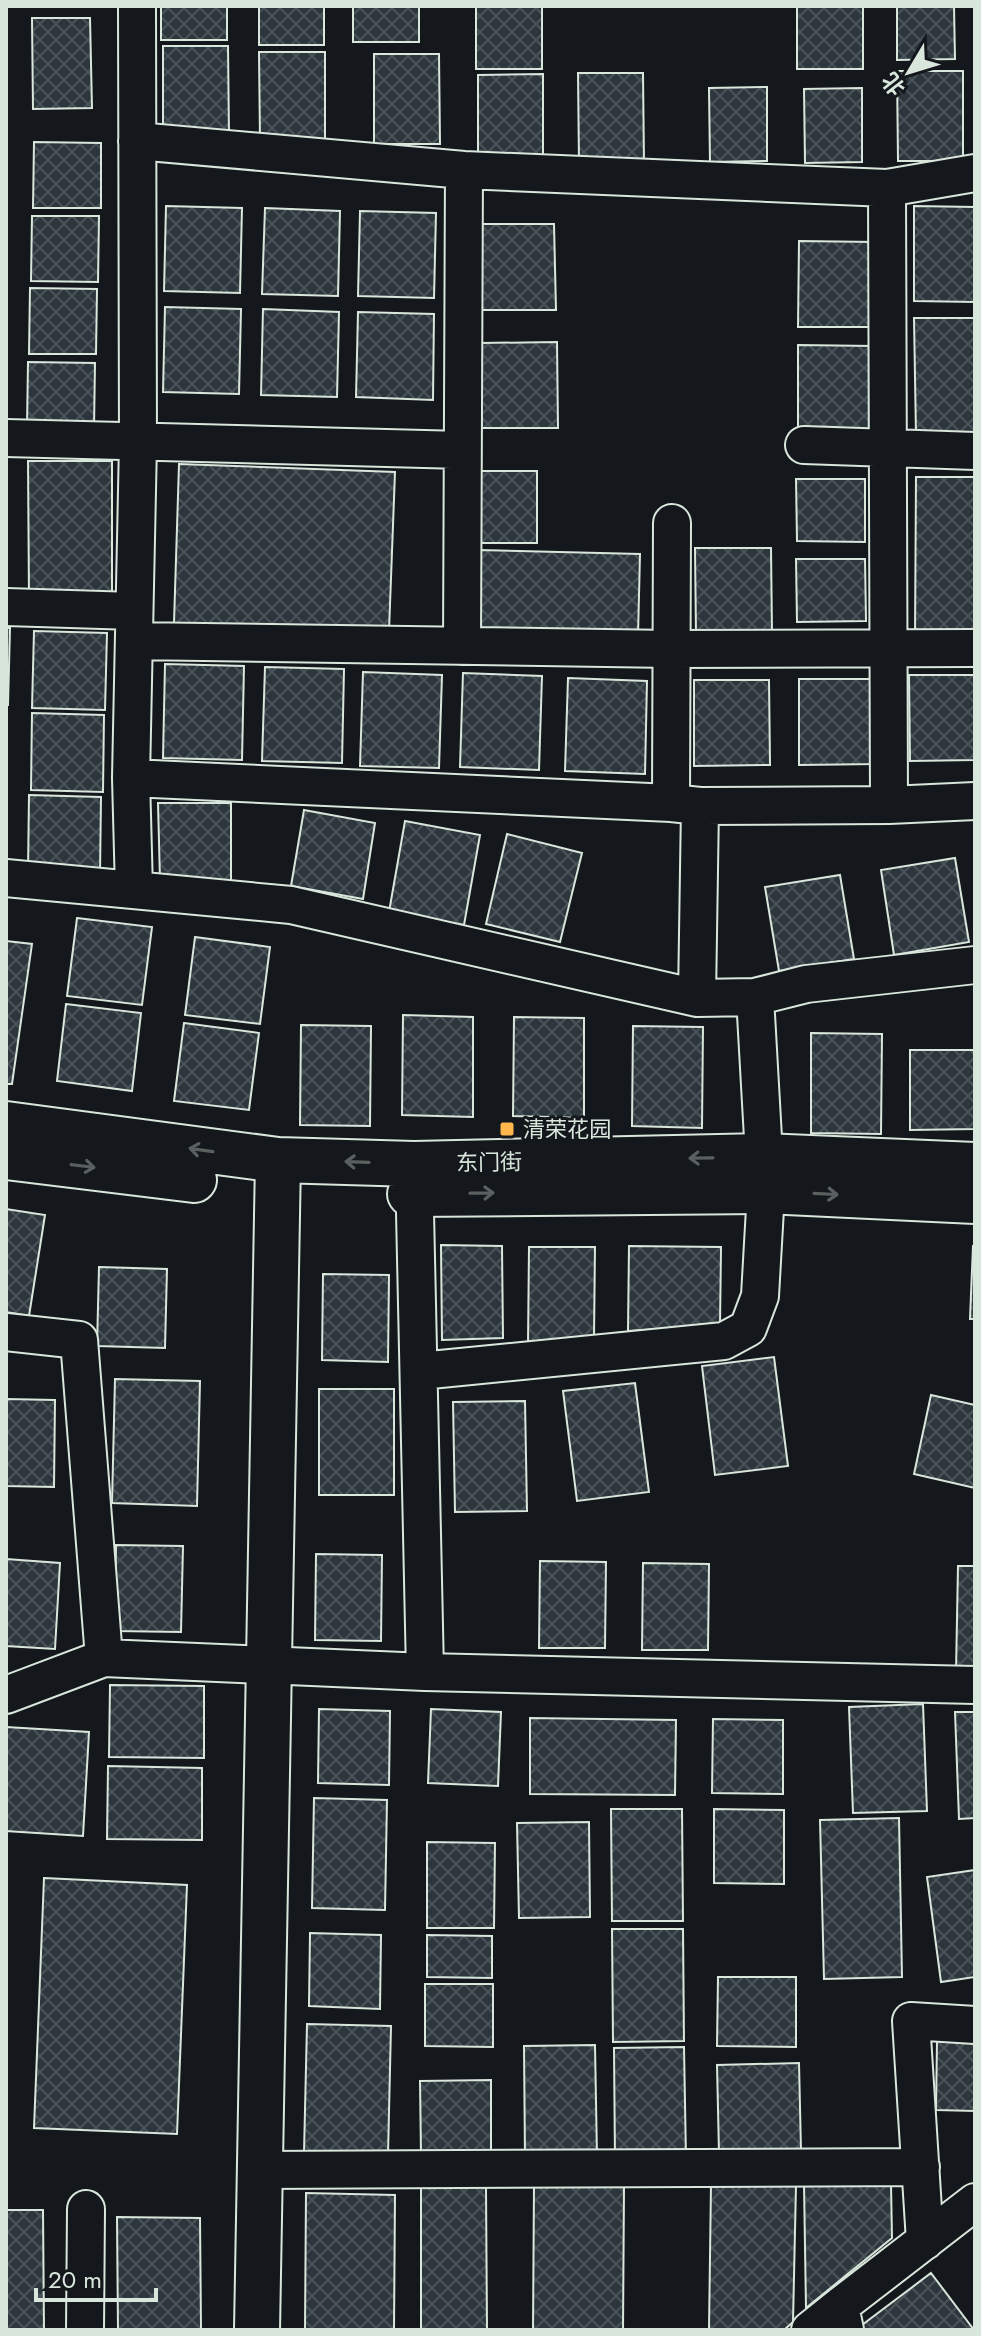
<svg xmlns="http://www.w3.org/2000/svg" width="981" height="2336" viewBox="0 0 981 2336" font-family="Jost,'Noto Sans SC',sans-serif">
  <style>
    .building { fill: url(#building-cross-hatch); stroke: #d8e6dc; stroke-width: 2 }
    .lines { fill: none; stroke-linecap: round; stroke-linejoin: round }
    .street-casing { stroke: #d8e6dc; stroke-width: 40 }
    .secondary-casing { stroke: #d8e6dc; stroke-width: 48 }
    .street { stroke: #14181c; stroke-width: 36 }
    .secondary { stroke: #14181c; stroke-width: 44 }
    .oneway { stroke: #59605f }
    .poi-dot { fill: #ffb74d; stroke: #14181c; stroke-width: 3 }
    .labels { text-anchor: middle; stroke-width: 6; stroke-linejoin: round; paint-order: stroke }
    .poi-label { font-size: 22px; fill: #d8e6dc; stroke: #14181c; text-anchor: start }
    .street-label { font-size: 22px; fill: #d8e6dc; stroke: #14181c }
  </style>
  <defs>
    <pattern id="building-cross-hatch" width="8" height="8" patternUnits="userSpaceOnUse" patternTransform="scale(2)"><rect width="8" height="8" fill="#2c363c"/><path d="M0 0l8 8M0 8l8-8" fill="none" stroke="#4a5358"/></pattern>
  </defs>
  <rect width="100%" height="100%" fill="#14181c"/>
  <!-- building -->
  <path class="building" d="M161,6h66v34h-66z
    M259,6h65v39h-65z
    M353,6h66v36h-66z
    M476,6h66v63h-66z
    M797,6h66v63h-66z
    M897,6h57l1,53 -58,1z
    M32,18h58l2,90 -59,1z
    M163,46h65l1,90h-66z
    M259,52h66v90l-65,-1z
    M374,54h65l1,90h-66z
    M897,71h66v90h-65z
    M578,73h65l1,91h-65z
    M543,74v90l-65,1v-90z
    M767,87v74l-57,1 -1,-74z
    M862,88v74l-57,1 -1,-74z
    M34,142l67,1v65h-68z
    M166,206l76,2 -2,85 -76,-2z
    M914,206l61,1v95l-61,-1z
    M265,208l75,3 -2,85 -76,-2z
    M360,211l76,2 -2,85 -76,-2z
    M32,216h67l-1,66 -67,-1z
    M479,224h75l2,86h-76z
    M799,241l76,1v85h-77z
    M30,288l67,1 -1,65h-67z
    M165,307l76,2 -2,85 -76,-2z
    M263,309l76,3 -2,85 -76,-2z
    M358,312l76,2 -1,86 -77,-3z
    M914,318h61v117h-59z
    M557,342l1,86h-76l-1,-85z
    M798,345l76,1v85l-76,-1z
    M28,362l67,1 -1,65 -67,-1z
    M28,461h84v137l-83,1z
    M179,464l216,8 -6,159 -215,-8z
    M476,471h61v72h-61z
    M916,477h59v160h-60z
    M796,479h69v63l-68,-1z
    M695,548h76l1,85 -76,1z
    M478,550l162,4 -2,82 -162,-3z
    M796,559h69l1,62 -69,1z
    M6,628h4l-2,77h-2z
    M34,631l73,2 -2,77 -73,-2z
    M165,664l79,2 -2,94 -79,-2z
    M265,667l79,2 -2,94 -80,-2z
    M363,672l79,3 -3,93 -79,-2z
    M463,673l79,3 -3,94 -79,-3z
    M909,675h66v85l-65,1z
    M568,678l79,3 -2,93 -80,-3z
    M799,679h76l1,85 -77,1z
    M694,680h75l1,85 -76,1z
    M32,713l72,2 -1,77 -72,-2z
    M29,795l72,2 -1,77 -72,-2z
    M158,803h73v77h-71z
    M304,810l71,13 -12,76 -72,-13z
    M405,821l75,14 -16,90 -75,-13z
    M507,834l75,19 -22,89 -74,-18z
    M955,858l14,84 -75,13 -13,-85z
    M840,875l14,84 -75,12 -14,-84z
    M77,918l75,9 -10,78 -75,-9z
    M195,937l75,10 -10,77 -75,-9z
    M6,941l26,3 -20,140h-6z
    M66,1004l75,9 -9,78 -75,-10z
    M403,1015l70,2v100l-71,-2z
    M514,1017l70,1v100l-71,-2z
    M184,1023l75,10 -10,77 -75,-9z
    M301,1025l70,1 -1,100 -70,-1z
    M633,1026l70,1 -1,101 -70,-2z
    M811,1033l71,1 -1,100 -70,-1z
    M910,1050h65v79l-65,1z
    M6,1209l39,6 -16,101 -23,-4z
    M441,1245l61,1 1,92 -61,2z
    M629,1246l92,1 -1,78 -92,6z
    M973,1246h2v73h-5z
    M529,1247h66l-1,90 -66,8z
    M99,1267l68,2 -2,79 -68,-2z
    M323,1274l66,1 -1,87 -66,-2z
    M774,1357l14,109 -73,9 -13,-109z
    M115,1379l85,2 -3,125 -85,-3z
    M635,1383l14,109 -72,9 -14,-110z
    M319,1389h75v106h-75z
    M931,1395l44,10v83l-61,-14z
    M6,1399l49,1 -1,87 -48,-1z
    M525,1401l2,110 -72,1 -2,-110z
    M116,1545l67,1 -2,86 -66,-1z
    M316,1554l66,1 -1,86 -66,-1z
    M6,1559l54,4 -5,86 -49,-3z
    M540,1561l66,1 -1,86h-66z
    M643,1563l66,1 -1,86h-66z
    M958,1566h17v106h-19z
    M110,1685l94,1v72l-95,-1z
    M923,1704l4,107 -74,2 -4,-106z
    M319,1709l71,2 -1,74 -71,-2z
    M431,1709l70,3 -3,74 -70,-3z
    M955,1712h20v106l-16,1z
    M530,1718l146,2 -1,75 -145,-1z
    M713,1719l70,1v74l-71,-1z
    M6,1727l83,5 -6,104 -77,-5z
    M108,1766l94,2v72l-95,-1z
    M314,1798l73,2 -2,110 -73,-2z
    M611,1809h71l1,112h-71z
    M714,1809l70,1v74l-70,-1z
    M899,1818l3,159 -78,2 -4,-159z
    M589,1822l1,95 -71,1 -2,-95z
    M427,1842l68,1 -1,85h-67z
    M975,1870v107l-34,5 -14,-105z
    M44,1878l143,7 -10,249 -143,-6z
    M612,1929h71l1,112 -71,1z
    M310,1933l71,2 -1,74 -71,-3z
    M427,1935l65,1v42l-65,-1z
    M718,1977h78v70l-79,-1z
    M425,1984h68v63l-68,-1z
    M307,2024l84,2 -3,129 -84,-2z
    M937,2041h38v70l-39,-1z
    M595,2045l2,112 -72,1 -1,-112z
    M684,2047l2,112 -71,1 -1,-112z
    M799,2063l2,88 -82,2 -2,-88z
    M491,2080v74l-70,1 -1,-74z
    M711,2184l85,2 -3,136 -9,8h-75z
    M804,2184h87l1,54 -86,70z
    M534,2185l90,1 -1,144h-90z
    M421,2187h65l1,143h-66z
    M306,2193l89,2 -1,135h-89z
    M6,2210h37l1,120h-38z
    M117,2217l83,1 1,112h-83z
    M931,2273l43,57h-115l-1,-2z"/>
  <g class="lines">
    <defs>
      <path id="street" d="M137,141l327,29 423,18 88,-15
        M887,188l2,617
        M6,438l456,12
        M804,445l171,6
        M6,607l128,4
        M134,641l537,8 304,-1
        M462,646l2,-476
        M131,778l540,25 29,3 189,-1 86,-4
        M671,803l1,-280
        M6,878l285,27 406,93 58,-1 51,-13 169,-19
        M134,890l-3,-112 7,-335 -1,-437
        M697,998l3,-192
        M414,1166l11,506
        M6,1332l73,8 25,318
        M420,1371l304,-30 24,-13 12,-32 6,-105 -11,-194
        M6,1695l98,-37 321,14 550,13
        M260,2170l661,-3
        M925,2241l-14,-220 64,4
        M85,2330l1,-121
        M810,2330l30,-24
        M845,2330l-5,-24 135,-104"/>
      <path id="secondary" d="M6,1124l272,36 136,4 349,-8 212,9
        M6,1157l188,23
        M410,1194l356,-3 209,10
        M257,2330l21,-1170"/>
    </defs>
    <!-- street casing -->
    <use href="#street" class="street-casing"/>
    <!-- secondary casing -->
    <use href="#secondary" class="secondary-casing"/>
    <!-- street -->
    <use href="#street" class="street"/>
    <!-- secondary -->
    <use href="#secondary" class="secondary"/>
  </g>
  <!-- one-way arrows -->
  <defs><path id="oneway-shaft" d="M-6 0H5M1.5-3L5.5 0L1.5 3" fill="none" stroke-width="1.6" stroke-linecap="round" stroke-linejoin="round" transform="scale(2)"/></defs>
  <g class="oneway">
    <use href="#oneway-shaft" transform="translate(201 1150) rotate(-172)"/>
    <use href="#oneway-shaft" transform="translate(701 1158) rotate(179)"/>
    <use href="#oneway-shaft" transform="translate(357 1162) rotate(-178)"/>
    <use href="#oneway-shaft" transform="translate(83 1166) rotate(7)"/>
    <use href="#oneway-shaft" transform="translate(482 1193) rotate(-1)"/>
    <use href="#oneway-shaft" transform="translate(826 1194) rotate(3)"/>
  </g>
  <!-- markers -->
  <rect class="poi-dot" x="499" y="1121" width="16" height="16" rx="4"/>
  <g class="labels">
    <!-- poi labels -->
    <g class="poi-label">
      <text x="523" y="1137">清荣花园</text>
    </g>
    <!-- street labels -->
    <g class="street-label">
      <text transform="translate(489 1162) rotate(-1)" y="8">东门街</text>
    </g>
  </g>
  <!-- border -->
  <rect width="981" height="2336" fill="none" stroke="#d8e6dc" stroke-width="16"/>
  <!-- north arrow -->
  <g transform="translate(909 72) rotate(232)" stroke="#14181c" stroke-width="6" paint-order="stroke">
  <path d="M0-6L14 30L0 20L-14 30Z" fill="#d8e6dc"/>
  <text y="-12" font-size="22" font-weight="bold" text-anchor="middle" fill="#d8e6dc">北</text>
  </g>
  <!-- scale -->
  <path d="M36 2288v12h120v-12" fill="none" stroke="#d8e6dc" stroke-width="4"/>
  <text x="48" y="2288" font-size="24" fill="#d8e6dc" stroke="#14181c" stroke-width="6" paint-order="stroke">20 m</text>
</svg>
